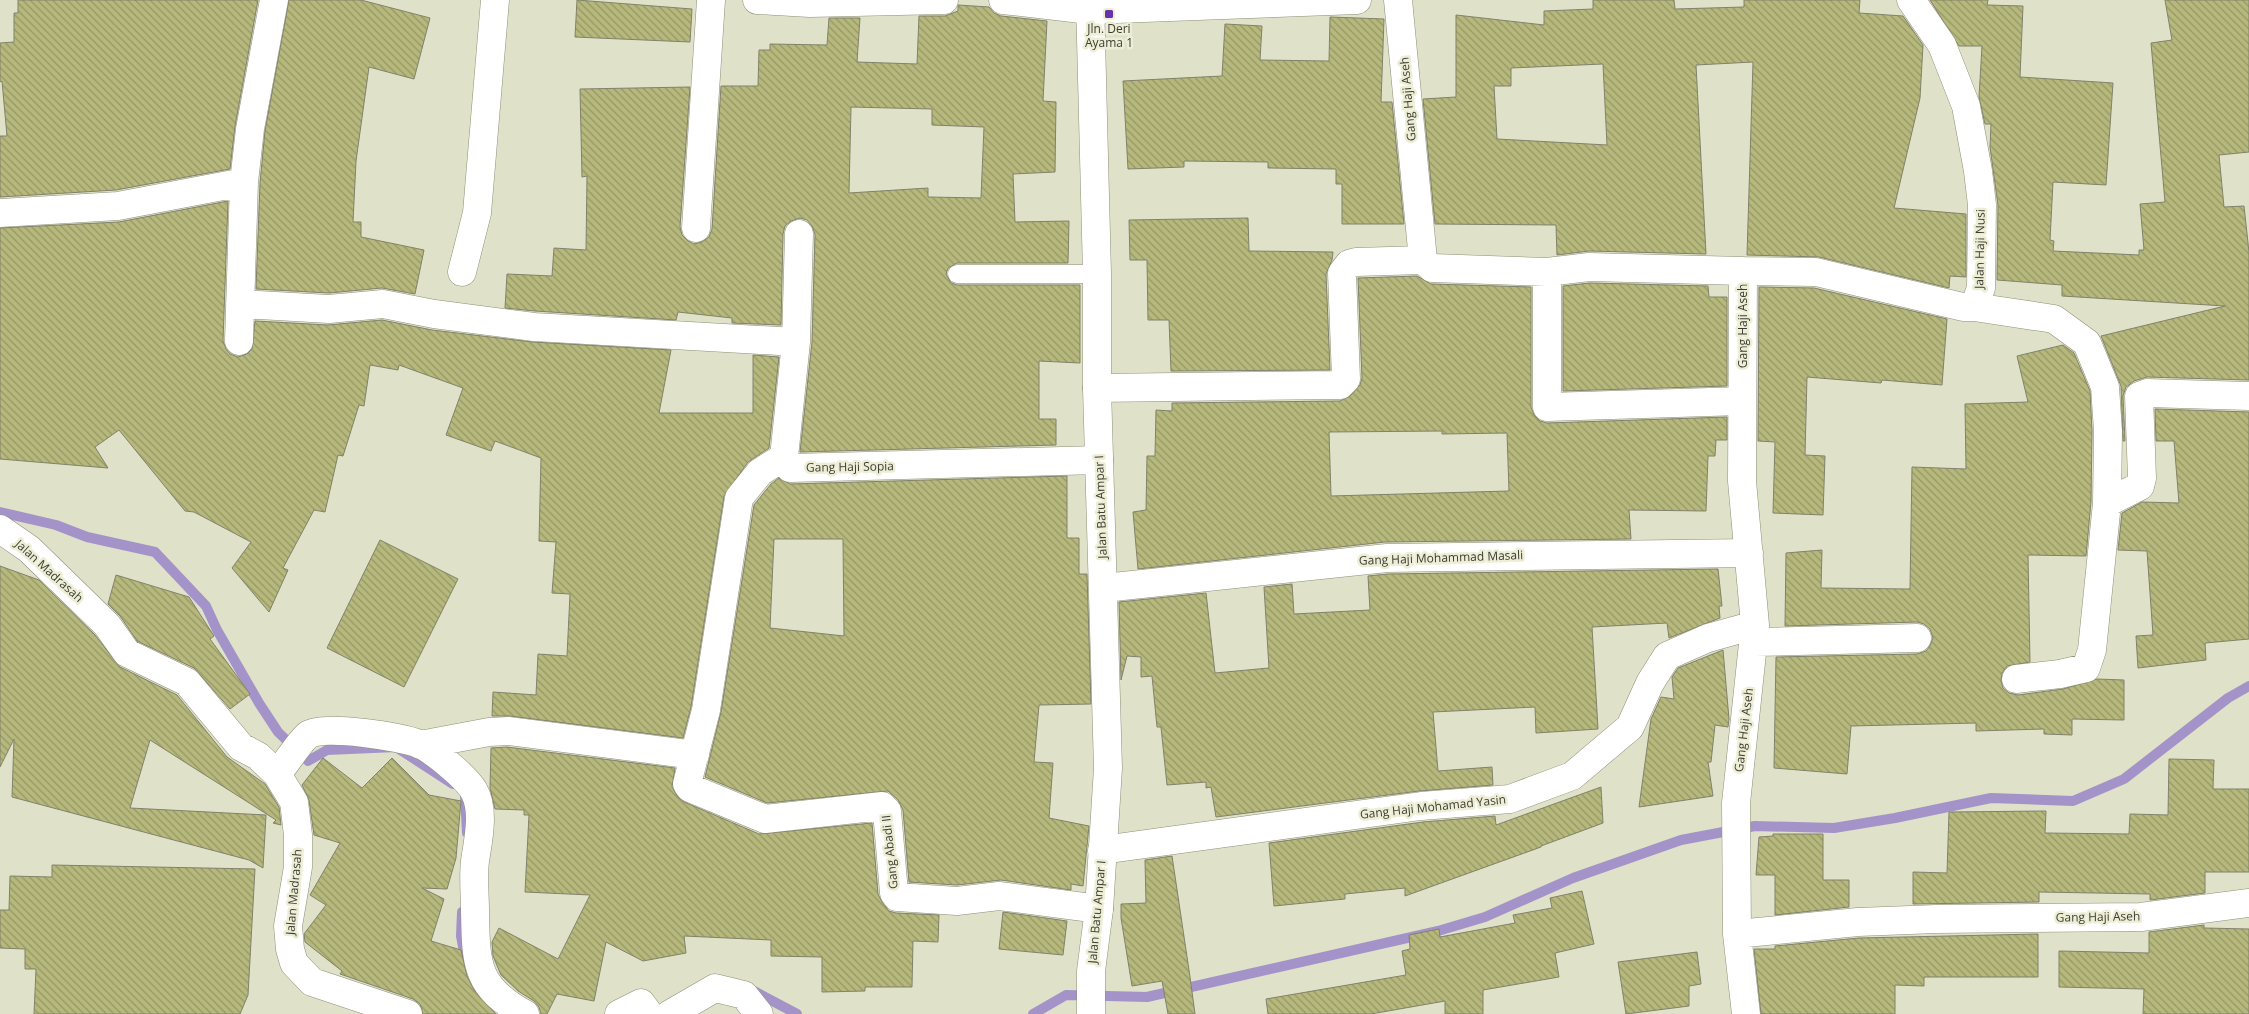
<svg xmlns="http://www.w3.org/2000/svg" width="2249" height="1014" viewBox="0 0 2249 1014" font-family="'Open Sans',sans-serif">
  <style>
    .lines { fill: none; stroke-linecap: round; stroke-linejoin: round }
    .stream { stroke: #a493c9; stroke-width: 10 }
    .building { fill: url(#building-back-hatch); stroke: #81826b; fill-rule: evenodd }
    .service-casing { stroke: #8e8f78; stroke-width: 19 }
    .minor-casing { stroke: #8e8f78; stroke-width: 29 }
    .tertiary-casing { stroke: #8e8f78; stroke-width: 29 }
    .service { stroke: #fff; stroke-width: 18 }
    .minor { stroke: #fff; stroke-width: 28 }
    .tertiary { stroke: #fff; stroke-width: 28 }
    .poi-dot { fill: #63a; stroke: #edeed5; stroke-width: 2 }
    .labels { text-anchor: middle; stroke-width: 5; stroke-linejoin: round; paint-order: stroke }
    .poi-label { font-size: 12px; fill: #3c3d33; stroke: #edeed5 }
    .street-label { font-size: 12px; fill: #3c3d33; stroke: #edeed5 }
  </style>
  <defs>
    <pattern id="building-back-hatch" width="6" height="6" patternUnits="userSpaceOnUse" patternTransform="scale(1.25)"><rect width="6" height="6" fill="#b6b87c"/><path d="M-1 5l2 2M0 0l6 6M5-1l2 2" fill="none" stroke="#959766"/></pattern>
  </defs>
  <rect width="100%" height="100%" fill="#dfe1c8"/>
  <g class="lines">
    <!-- stream -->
    <path class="stream" d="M0,512l56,13 31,12 68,15 51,54 11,24 42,73 19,29 30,29 19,-11 69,-3 57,37
      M465,795l2,38
      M462,912l-1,24 4,21
      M752,990l45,24
      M1033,1014l33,-19 81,2 291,-66 47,-14 88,-39 108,-38 74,-14 79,2 61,-10 96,-20 82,3 51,-22 104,-81 21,-12"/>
  </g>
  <!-- building -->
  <path class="building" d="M18,0h240l-23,126 -5,43 -114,21 -116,7v-61h7l-5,-55 -2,1v-39l14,-1v-29h4z
    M289,0h72l69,18 -16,61 -45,-12 -13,94 -3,61h8v15l63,13 -9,44 -33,-6 -53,5 -73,-4 4,-106 5,-52z
    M577,0l115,9 -2,33 -115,-5z
    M1593,0h81l1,9 69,-2v-7h116l-1,13 44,3 20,29 -3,53 -26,110 72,6v63l-16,-1 -1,12 -130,-31 -72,-2 6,-193 -57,3 10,189 -117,-3 -32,4 -1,-30 -121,-1 -12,-125 33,-2v-82l88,10v-14l49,-2zM1603,64l4,81 -110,-6 -3,-53h17v-18z
    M1930,0h58l-1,5 36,1 -3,71 93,6 -7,102 -53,-3 -3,58 4,1 -1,10 86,4v-5h5l-4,-46 25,-2 -14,-159 21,-3 -7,-40h84v152l-30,3 5,52 20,-1 5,46v128l-102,-3 -13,4 -8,6 -3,9 2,45h-2l-2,-55 -20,-50 124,-30 -163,-10v-11l-65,-5 1,-75 -8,-58 1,-23h-6l-6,-27 3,-51h-23z
    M958,5l31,2 5,6 7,3 46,5 -4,80 13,1 -1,70 -42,2 2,48 54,-1 -1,42h-111l-9,5 -2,6 5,9 6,2h123v78l-41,-2v58h17v26l-256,7 12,-110 3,-108 -3,-8 -5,-6 -7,-2 -9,3 -6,5 -2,8 -2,91 -49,-2v-5l-54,-6 -2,8 -141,-9 -30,-3 2,-34 45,2 2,-28 32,2 1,-74 -5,1 -2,-88 110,-2 -10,140 2,8 6,6 6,3 8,-2 7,-5 3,-8 9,-143h37l1,-36h11v-6l57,1 2,-27h31l-3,44 60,2 2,-48h26l13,-5zM851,107l81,2v16l52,2 -3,71 -53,-1v-9l-79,5z
    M1330,17l54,2 -3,83h11l12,122h-62v-40h-6v-15l-68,-1v-6l-84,-1v6l-56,2 -5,-88 99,-5 3,-52 37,2 -2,34 69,1z
    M228,201l-5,140 3,8 4,5 8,3 9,-3 5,-5 3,-28 73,4 54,-5 50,10 100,12 139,8 -12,63h94v-58l26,2 -10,91 -21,14 -24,34 -33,211 -8,31 -173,-22h-18l1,-24 43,3 2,-41 29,2 3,-62 -18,-1 4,-51 -17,-1 2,-83 -46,-17 -4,10 -45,-16 17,-47 -64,-23 -1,5 -28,-5 -6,41 -5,-1 -16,51 -5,-1 -13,57 -11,-2 -31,58 5,2 -19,42 -37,-44 19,-26 -57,-30 -9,-1 -66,-81 -24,17 13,21 -108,-9v-231l119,-6z
    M1248,218l1,33 84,1 -1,8 -6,14 4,96 -159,1 -2,-51h-21l-1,-60h-17l-1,-40z
    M1417,276l14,8 100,3v120l3,8 6,6 7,2 180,-6v23h-11l-1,16h-7l-2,55 -77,-1 2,29 -246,3 -247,27 -5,-57 13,-2 1,-54h8l1,-46 16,1v-8l168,-2 10,-5 10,-11 2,-7 -4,-100zM1442,431v3l65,-1 2,58 -178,5 -2,-64z
    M1590,283l118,3 1,11h18v89l-164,5v-105z
    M1759,287l55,1 133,31 -5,66 -60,-5 -1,3 -74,-6 -2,78 20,1 -2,59 -50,-2 2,-71 -17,-1z
    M2063,345l11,8 16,38 2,40 -1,71 -5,54 -58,-1 2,107 -23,4 -5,7 -1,8 2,7 6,5 9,2 45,-6 34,-10 27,1v40l-52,-1v16l-28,-1v-5l-68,2v-8l-125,3 -4,48 -73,-6 2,-111 141,-3 9,-3 4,-5 3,-8 -3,-9 -6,-5 -7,-2 -132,4 1,-73 36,-3 -1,38 89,1 2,-122 54,2 -1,-65 63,-2 -11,-46z
    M2155,409l94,3v227l-44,4 1,17 -68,8 -2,-32 17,-1 -6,-84 -29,-1 4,-37 20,-11 37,1 -5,-62h-18z
    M1067,476v62h12v36h8l4,130 -52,1 -5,57 19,1 -4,55 40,8 -6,60 -12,-2v6l-70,-10 -44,5 -48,-3 -6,-72 -5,-10 -10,-9 -121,12 -62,-26 16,-65 33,-207 17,-21 8,-6 11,6zM774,539h69l1,97 -74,-8z
    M380,540l78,39 -54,108 -77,-39z
    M0,566l39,14 56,55 25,32 57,28 50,62 38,27 14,23 2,18 -8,-2 3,-3 -126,-80 -20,68 136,7 -3,53 -14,-8 -237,-63 2,-58 -14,28z
    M1718,569l4,37h-3l1,12 -51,20 -2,-15 -75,4 6,102 -62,4 -1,-26 -102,5 5,59 54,-4 1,18 -74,6 -203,26 -5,-30 -5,1v-6l-39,3 -6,-58h-4l-5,-51 -11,1v-20l-14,-1 -6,24 -2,-78 87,-9 9,80 54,-5 -5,-81 28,-3 2,30 76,-4 -2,-34 20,-2z
    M116,575l73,22 25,39 -4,3 40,55 -20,15 -36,-41 -57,-27 -17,-25 -12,-12z
    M1723,650l6,69 -1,8 -13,-2 -4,37h-3l5,34 -74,11 12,-88 10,-22 13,2 -2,-22 6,-9z
    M507,747l168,21 -3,19 6,10 6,5 75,32 113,-11 6,71 4,8 7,9 7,2 43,2 -1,27 -25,-1 -1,46h-47v4l-43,1v-35l-51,-1v-16l-87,-4 2,17 -43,8 -37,-19 -12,59 -37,-7 -10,20h-6l-2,-7 -5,-6 -16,-10 -17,-16 -8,-19 -1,-14 7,-14 59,31 32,-64 -65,-3 4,-77h-5v-5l-29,-1 -5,-21 1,-40z
    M323,758l39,30 30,-30 37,37 32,6 -5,57 -9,31 -25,-1 22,11 -13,42 30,9 6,26 7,14 22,24h-73l-3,-10 -7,-5 -73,-25 2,-3 -37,-29 -1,-8 22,-29 -16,-10 30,-52 -26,-8 -5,-35 -7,-15z
    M2169,759l45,1 -1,29h36v83h-44v21l-55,7v-6l-111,-2v10l-126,2v-32l34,1 2,-61 97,-1 -1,22 84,1 1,-20 38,1z
    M1601,787l2,36 -62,23v1l-136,49v-8l-60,6v5l-71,7 -5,-63 154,-21 72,-6 1,9z
    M1773,834h50v46h26v27l-74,8v-40h-19l3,-38 14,-1z
    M1172,856l18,121 5,37h-27l-6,-33 -30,5 -11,-68v-14l25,-1 -1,-43z
    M52,865l203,4 -7,126 -8,19h-206l2,-45h-11v-20l-25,-1v-38h9l1,-34 42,1z
    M1582,891l12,53 -39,9 4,24 -76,13v24h-38v-13l-74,13h-103l-2,-15 140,-24 -4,-24 8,-2 -1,-14 30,-6 1,8 75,-14 -2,-8 39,-7 -2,-10z
    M1003,912l64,9 -4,34 -64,-6z
    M2204,925v3l45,1v85h-106l1,-25 -85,-2v-36l90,2v-21z
    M2038,934v43h-114v9l-29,-1v29h-134l-7,-65h21v-3l84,-8z
    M1697,952l4,32 -12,2v20l-63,8 -8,-52z"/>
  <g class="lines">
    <defs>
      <path id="service" d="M957,274h140"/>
      <path id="minor" d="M757,0l53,3 134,-3
        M1003,0l87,10 267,-10
        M1398,0l25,260 9,8 115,4 42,-5 154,4 -1,210 13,144 -19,178 1,131 9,80
        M0,213l118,-7 126,-24
        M696,228l15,-228
        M1743,271l73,1 147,35h11l7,-19 1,-83 -4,-34 -12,-65 -24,-61 -31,-45
        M462,272l15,-59 18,-213
        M1547,272v135l195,-6
        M240,304l89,5 54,-5 51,10 100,13 262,15
        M1974,307l80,12 33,24 18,44 3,44 -1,72 -15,147 -6,18 -26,6 -44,5
        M239,341l5,-159 6,-53 24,-129
        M1097,388l243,-3 6,-6 -4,-106 7,-9 7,-2 67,-2
        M784,457l12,-115 3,-108
        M2107,503l33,-17 2,-8 -3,-82 8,-3 102,3
        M0,529l29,20 78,76 20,28 60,29 54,65 17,9 19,18 17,28 4,33v32l-10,59 2,23 4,14 18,19 96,32
        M1104,588l283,-30 362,-5
        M1755,642l162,-4
        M420,745l69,-13 19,-1 187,24
        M277,774c9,-10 22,-32 31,-39 15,-11 93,2 111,9 14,6 47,33 55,47 11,19 4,50 1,70 -2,16 0,34 0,50 1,52 0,76 50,103
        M1102,850l319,-44 89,-7 62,-23 58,-49 20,-44 17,-27 41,-18 47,-13
        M1099,909l-100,-13 -42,5 -60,-4 -3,-4 -7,-82 -5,-5 -117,13 -75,-31 -3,-4 19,-74 33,-212 21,-26 24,-15 6,11 309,-8
        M1737,934l121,-12 78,-3 205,-2 108,-14
        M619,1014l22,-11 8,11
        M670,1014l45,-26 29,7 15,19"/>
      <path id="tertiary" d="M1090,0l7,274v114l11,380 -9,141 -8,62v43"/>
    </defs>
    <!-- service casing -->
    <use href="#service" class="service-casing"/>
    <!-- minor casing -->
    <use href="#minor" class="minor-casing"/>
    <!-- tertiary casing -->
    <use href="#tertiary" class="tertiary-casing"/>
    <!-- service -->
    <use href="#service" class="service"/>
    <!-- minor -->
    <use href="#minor" class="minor"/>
    <!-- tertiary -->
    <use href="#tertiary" class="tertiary"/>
  </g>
  <!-- markers -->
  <rect class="poi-dot" x="1104" y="9" width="10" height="10" rx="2.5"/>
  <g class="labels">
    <!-- poi labels -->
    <g class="poi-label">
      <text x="1109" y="33">Jln. Deri<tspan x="1109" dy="14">Ayama 1</tspan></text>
    </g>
    <!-- street labels -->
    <g class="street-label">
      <text transform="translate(1408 99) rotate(-95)" y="4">Gang Haji Aseh</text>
      <text transform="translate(1980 249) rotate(-89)" y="4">Jalan Haji Nusi</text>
      <text transform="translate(1743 326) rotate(-90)" y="4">Gang Haji Aseh</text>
      <text transform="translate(850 467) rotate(-1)" y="4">Gang Haji Sopia</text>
      <text transform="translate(1101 507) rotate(-92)" y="4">Jalan Batu Ampar I</text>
      <text transform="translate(1441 558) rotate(-2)" y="4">Gang Haji Mohammad Masali</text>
      <text transform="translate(49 571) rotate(42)" y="4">Jalan Madrasah</text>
      <text transform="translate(1744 730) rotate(-83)" y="4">Gang Haji Aseh</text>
      <text transform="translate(1433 807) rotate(-6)" y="4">Gang Haji Mohamad Yasin</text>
      <text transform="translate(890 852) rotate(-96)" y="4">Gang Abadi II</text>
      <text transform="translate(294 892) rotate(-85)" y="4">Jalan Madrasah</text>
      <text transform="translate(1097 912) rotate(-85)" y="4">Jalan Batu Ampar I</text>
      <text transform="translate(2098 917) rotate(-1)" y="4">Gang Haji Aseh</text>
    </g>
  </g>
</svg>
